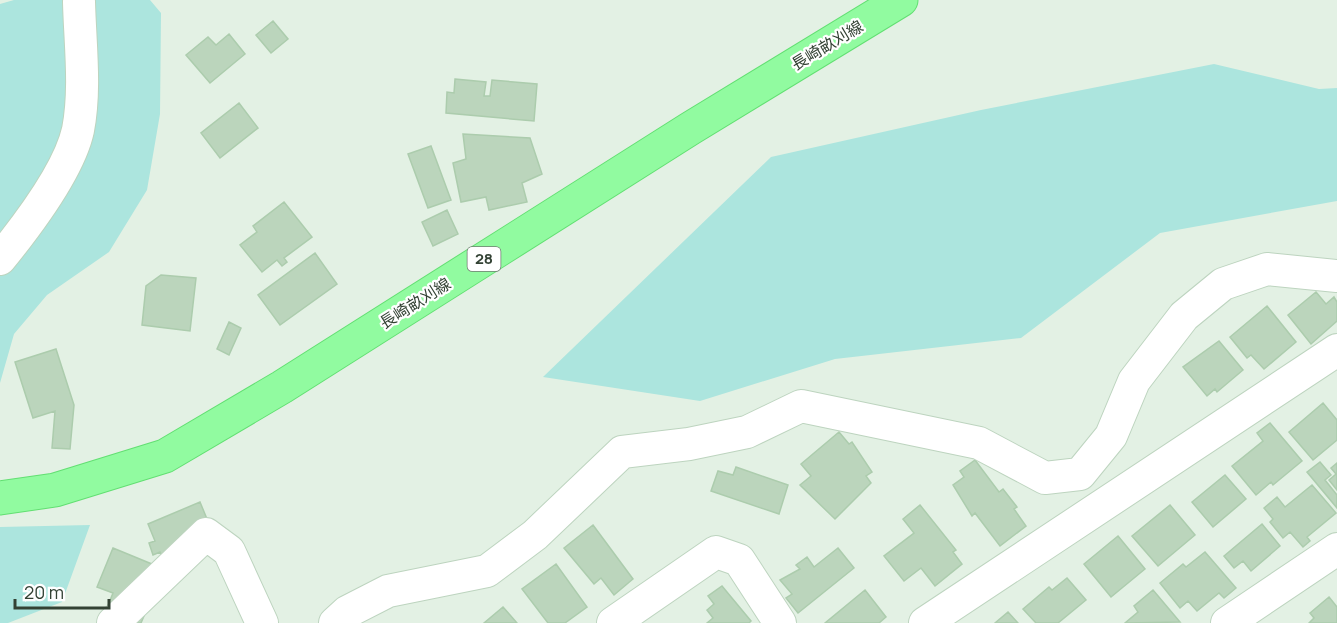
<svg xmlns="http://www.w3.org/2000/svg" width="1337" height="623" viewBox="0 0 1337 623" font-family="Manrope,'Noto Sans JP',sans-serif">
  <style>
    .green { fill: #ace5de }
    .building { fill: #bbd5bc; stroke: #acccad; stroke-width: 1.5 }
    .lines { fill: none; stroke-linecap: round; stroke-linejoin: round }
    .street-casing { stroke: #bdd4bf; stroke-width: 34 }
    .primary-casing { stroke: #62df72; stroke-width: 35 }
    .street { stroke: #fff; stroke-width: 32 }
    .primary { stroke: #91fba0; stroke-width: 33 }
    .labels { text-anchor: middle; stroke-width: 4.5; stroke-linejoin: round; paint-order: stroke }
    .shield { fill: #fff; stroke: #707b71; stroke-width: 1.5 }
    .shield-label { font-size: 15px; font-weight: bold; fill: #334234 }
    .street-label { font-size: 16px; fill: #334234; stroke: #fff }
  </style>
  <rect width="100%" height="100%" fill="#e3f1e4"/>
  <!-- green -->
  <path class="green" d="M14,0h136l11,13 -1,101 -13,76 -38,62 -62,43 -33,39 -14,49v-379z
    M1214,64l105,25 18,-1v113l-177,32 -139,105 -186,21 -135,42 -157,-24 228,-220 210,-47z
    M90,525l-28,77 -54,21h-8v-96z"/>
  <!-- building -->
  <path class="building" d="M273,21l15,18 -17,14 -15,-18z
    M229,34l16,20 -35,29 -24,-28 22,-18 8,8z
    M455,79l31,3 -2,14h6l2,-16 45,4 -3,37 -88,-8 1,-21 7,1z
    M239,103l19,25 -38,30 -19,-25z
    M463,134l67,4 12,36 -20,9 5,19 -38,8 -3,-13 -25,5 -8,-39 13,-4z
    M431,146l20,54 -23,8 -20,-54z
    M284,202l28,35 -28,21 3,4 -5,4 -5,-6 -15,12 -22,-27 17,-13 -4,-6z
    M447,210l11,24 -25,12 -11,-24z
    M315,253l22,31 -57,41 -22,-30z
    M161,275l35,3 -6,53 -48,-6 4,-39z
    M1316,292l10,12 8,-7 3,5v19l-26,23 -23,-29z
    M1267,306l29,36 -32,27 -13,-14 -4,3 -17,-21z
    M229,322l12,6 -12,27 -12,-6z
    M1219,341l24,29 -26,22 -2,-3 -8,7 -24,-29z
    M56,349l18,56 -4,44 -18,-1 3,-37 -22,7 -18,-56z
    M1323,403l14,17v20l-24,20 -24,-28z
    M1270,423l32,38 -29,24 -2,-3 -15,13 -24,-29 31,-25 -6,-8z
    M839,432l10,12 3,-2 20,30 -6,4 5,7 -36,36 -35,-34 11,-9 -10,-12z
    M975,460l24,32 4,-3 14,18 -3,2 12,17 -26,20 -25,-33 -3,3 -19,-31 11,-8 -4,-6z
    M1320,462l11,13 -6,5 12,15v13l-30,-36z
    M1337,463v27l-8,-10 7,-6 -5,-6z
    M736,467l52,18 -9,29 -68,-23 7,-20 15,4z
    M1225,475l21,24 -33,28 -21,-25z
    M1312,485l24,28 -29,24 3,4 -7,6 -13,-15 -7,6 -13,-16 3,-3 -9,-11 13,-11 8,10z
    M200,502l14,34 -51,22 -3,-6 -7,3 -4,-12 6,-2 -7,-17z
    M920,505l36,45 -3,2 9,12 -27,22 -14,-18 -17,13 -20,-25 30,-23 -11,-14z
    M1170,505l25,30 -37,31 -26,-30z
    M1262,524l18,22 -29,25 -8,-10 -9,7 -10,-12z
    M593,525l40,54 -19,16 -13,-17 -7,6 -30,-36z
    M1118,536l27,33 -34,28 -27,-33z
    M113,548l51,21 -23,54h-40l12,-30 -16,-6z
    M838,548l16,20 -56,45 -12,-15 6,-4 -12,-14 20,-11 -4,-4 11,-8 7,10z
    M1205,552l31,36 -12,10 -5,-5 -22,18 -9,-10 -8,7 -20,-25 23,-19 3,3z
    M556,564l31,43 -22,16h-17l-26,-34z
    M1067,578l19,22 -28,23h-22l-13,-14 26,-22 3,3z
    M722,586l29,35 -2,2h-42l6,-5 -6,-8 7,-6 -6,-8z
    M865,590l21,27 -7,6h-54z
    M1153,590l27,32 -55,1 13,-11 -4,-6z
    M1329,597l8,10v16h-28l5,-5 -4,-5z
    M503,607l14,16h-33z
    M1008,612l10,11h-23z"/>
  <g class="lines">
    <defs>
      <path id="street" d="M0,259c26,-32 69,-88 78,-129 8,-41 2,-87 1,-128
        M113,623l93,-89 23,17 33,72
        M335,623l12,-11 41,-21 99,-20 48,-36 87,-83 67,-8 58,-12 54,-26 178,37 66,35 35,-4 31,-38 23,-55 50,-65 39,-32 44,-15 70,7
        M613,623l103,-71 23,8 41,63
        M925,623l412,-273
        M1227,623l110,-74"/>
      <path id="primary" d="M0,498l55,-8 110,-34 117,-69 409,-259 210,-128"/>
    </defs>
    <!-- street casing -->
    <use href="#street" class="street-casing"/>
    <!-- primary casing -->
    <use href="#primary" class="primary-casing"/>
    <!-- street -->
    <use href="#street" class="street"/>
    <!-- primary -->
    <use href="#primary" class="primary"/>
  </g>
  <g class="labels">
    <!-- shield labels -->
    <rect class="shield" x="467.5" y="247" width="33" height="24" rx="4.5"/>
    <g class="shield-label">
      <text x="484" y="264">28</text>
    </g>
    <!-- street labels -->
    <g class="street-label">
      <text transform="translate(827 45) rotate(-31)" y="6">長崎畝刈線</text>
      <text transform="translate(415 303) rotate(-32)" y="6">長崎畝刈線</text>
    </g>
  </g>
  <!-- scale -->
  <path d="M15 599v9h94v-9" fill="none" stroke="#334234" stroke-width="3"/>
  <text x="24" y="599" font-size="18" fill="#334234" stroke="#ffffff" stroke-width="4.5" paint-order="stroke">20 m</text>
</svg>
